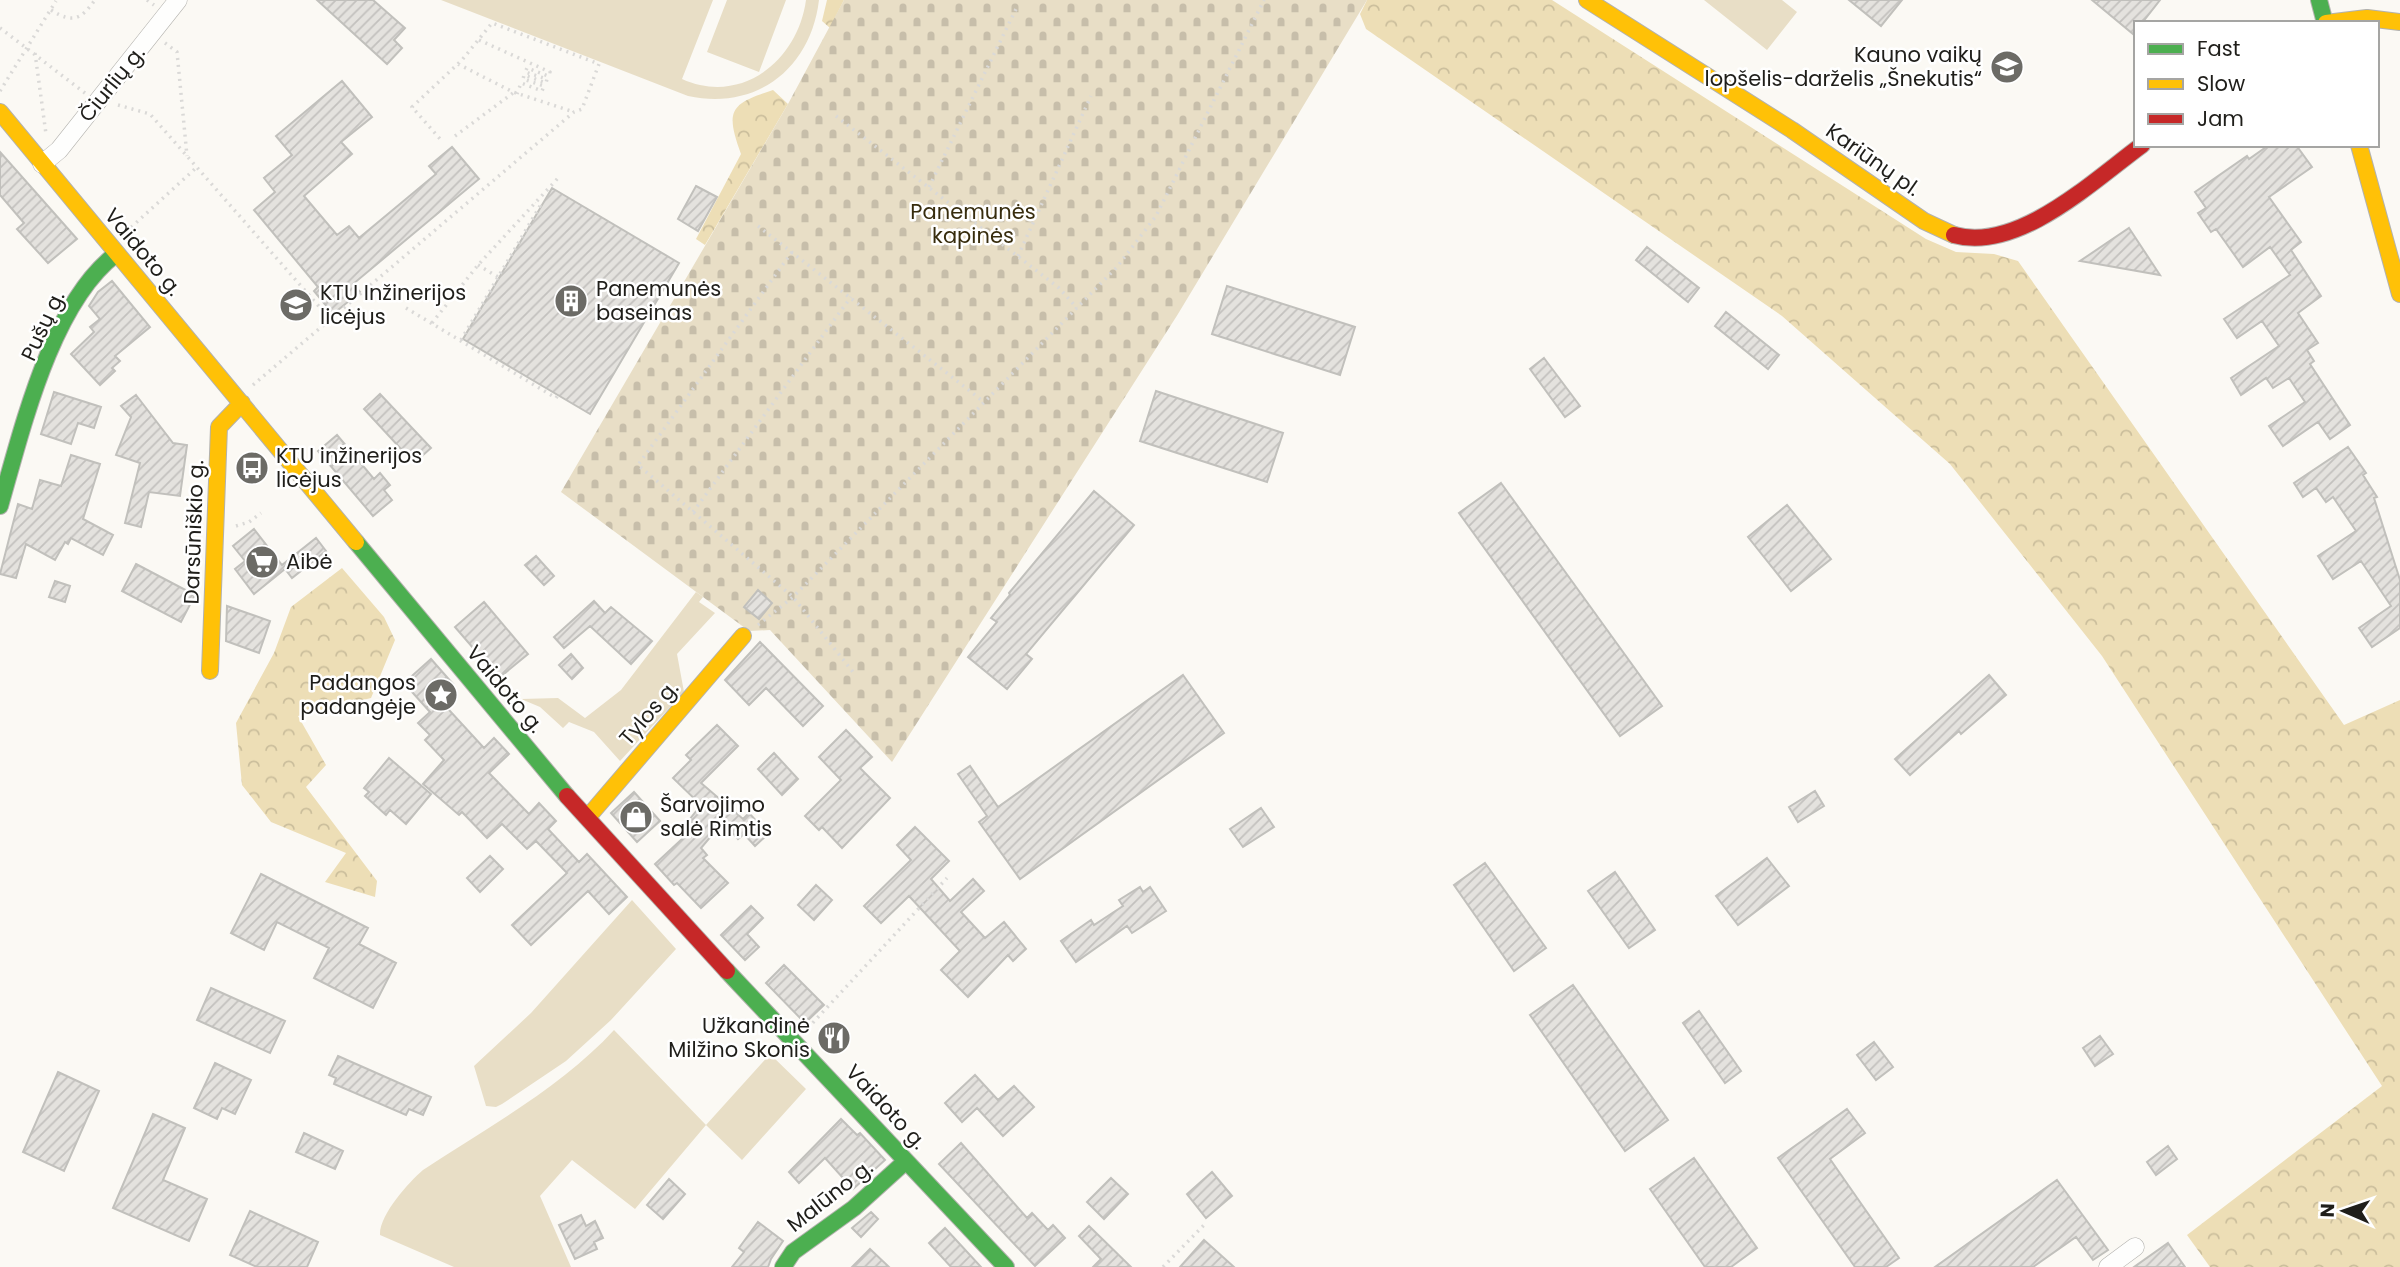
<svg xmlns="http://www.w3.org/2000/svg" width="2400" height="1267" viewBox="0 0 2400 1267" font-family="Poppins,sans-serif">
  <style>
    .green { fill: #e8dec6 }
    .forest { fill: url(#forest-crowns) }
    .cemetery { fill: url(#cemetery-stones) }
    .building { fill: url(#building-hatch); stroke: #c1c0bc; stroke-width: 2 }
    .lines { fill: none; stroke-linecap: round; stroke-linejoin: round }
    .street-casing { stroke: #b3b2ae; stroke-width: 19 }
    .fast-casing { stroke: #b3b2ae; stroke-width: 18 }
    .slow-casing { stroke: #b3b2ae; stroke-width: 18 }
    .jam-casing { stroke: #b3b2ae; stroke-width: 18 }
    .path { stroke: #dad9d7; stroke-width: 3.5; stroke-dasharray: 2 5; stroke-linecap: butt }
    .street { stroke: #fefefd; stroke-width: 18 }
    .fast { stroke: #4caf50; stroke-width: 16 }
    .slow { stroke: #ffc107; stroke-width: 16 }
    .jam { stroke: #c62828; stroke-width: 16 }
    .labels { text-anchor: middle; stroke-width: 5; stroke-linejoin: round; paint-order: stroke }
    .poi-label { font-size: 21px; fill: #1f1e1a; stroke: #fff; text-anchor: start }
    .street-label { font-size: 21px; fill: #1f1e1a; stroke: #fff }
    .park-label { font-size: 21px; fill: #372c0d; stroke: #fff }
  </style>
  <defs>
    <pattern id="forest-crowns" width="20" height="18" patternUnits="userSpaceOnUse" patternTransform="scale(1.75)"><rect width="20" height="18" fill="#eddeb6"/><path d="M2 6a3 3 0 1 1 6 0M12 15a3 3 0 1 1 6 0" fill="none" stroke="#cbbe9c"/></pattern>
    <pattern id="cemetery-stones" width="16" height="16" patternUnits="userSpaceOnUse" patternTransform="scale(1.75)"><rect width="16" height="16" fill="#e8dec6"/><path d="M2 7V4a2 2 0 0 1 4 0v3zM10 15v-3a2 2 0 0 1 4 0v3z" fill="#c7beaa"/></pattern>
    <pattern id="building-hatch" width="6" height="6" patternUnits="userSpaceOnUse" patternTransform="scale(1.75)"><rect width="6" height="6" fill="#e4e2de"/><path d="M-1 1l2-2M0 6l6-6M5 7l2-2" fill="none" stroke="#c3c1be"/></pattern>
  </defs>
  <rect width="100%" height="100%" fill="#fbf9f4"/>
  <!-- green -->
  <path class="green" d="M441,0h272l-31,79c60,27 116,-19 124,-79h13c-8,68 -62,111 -131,96z
    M727,0h59l-27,72 -52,-20z
    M1704,0h78l15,12 -30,38z
    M696,592l7,5 -4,5 16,11 -38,41 7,38 -64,69 -26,-29 -25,-10 -6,6 -23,-21 -19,-8 37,-1 27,20 36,-28z
    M632,900l44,49 -65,71 -45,41 -64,43 -6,3 -10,-1 -12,-40 57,-53z
    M614,1030l92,95 64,-71 36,35 -64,71 -36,-35 -71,84 -63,-49 -32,36 31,71h-117l-74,-32c-1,-20 29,-53 43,-65 64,-42 140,-84 191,-140z"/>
  <!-- forest -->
  <path class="forest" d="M827,0h17l-14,28 -8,-7z
    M1367,0h185l374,239 30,13 38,2 24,7 326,464 56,-25v567h-190l-23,-32 195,-149 -280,-430 -152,-192 -168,-148 -416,-287 -6,-15z
    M773,90l15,14 -83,141 -9,-6 45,-85c-16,-44 -11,-50 32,-64z
    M342,568l42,49 11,23 -24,58 -73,18 28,49 -20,22 71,94 -2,16 -50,-15 21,-29 -75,-31 -29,-37 -6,-62 38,-70 17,-46z"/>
  <!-- cemetery -->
  <path class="cemetery" d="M844,0h523l-189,314 -286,448 -122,-132 -21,1 -188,-139 227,-388z"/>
  <!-- building -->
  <path class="building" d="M317,0h56l32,28 -11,12 8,8 -15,16z
    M1849,0h53l-21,26z
    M2092,0h68l-18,23h-6v7l-3,4z
    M342,81l30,36 -31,25 11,12 -48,42 33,39 12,-9 10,12 77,-64 -7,-8 23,-19 27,32 -126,105 7,8 -27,22 -19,-23 4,-4 -64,-77 21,-18 -11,-14 28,-23 -16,-19z
    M2269,145h27l16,22 -43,30 32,45 -10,8 30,46 -23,17 20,30 -11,7 7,11 -4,3 40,61 -20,14 -12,-17 -35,24 -14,-20 36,-24 -16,-24 -16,10 -7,-10 -25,17 -10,-17 48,-32 -17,-25 -25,17 -13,-19 66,-44 -20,-28 -27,20 -27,-38 -5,3 -13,-19 8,-5 -11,-16 52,-36 2,3z
    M0,152l77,87 -29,24 -31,-34 7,-6 -24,-28z
    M696,186l21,11 -19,34 -20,-12z
    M552,188l127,75 -89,151 -127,-75z
    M2129,228l31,47 -80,-14z
    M1647,247l52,41 -11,14 -52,-42z
    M112,281l38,46 -35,29 5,5 -8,7 3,3 -15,14 -29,-31 23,-22 -4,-5 10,-8 -11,-13 9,-14z
    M1227,286l128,41 -15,48 -128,-41z
    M1726,312l53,43 -11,14 -53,-43z
    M1544,358l36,48 -15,11 -35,-48z
    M1156,391l127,42 -16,49 -127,-41z
    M54,392l47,15 -7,21 -16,-5 -7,21 -30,-10z
    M380,394l51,54 -17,15 -50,-54z
    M136,395l37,48 14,2 -7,51 -31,-4 -8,35 -16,-4 15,-60 -24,-8 15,-38 -10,-11z
    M337,435l37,44 6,-6 10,12 -6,5 8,10 -19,16 -55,-65z
    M2348,447l18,26 -3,2 14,22 -3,1 26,82v48l-28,19 -13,-19 32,-22 -30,-45 -28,18 -15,-23 38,-25 -23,-34 -7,5 -10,-14 -13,9 -9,-14z
    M71,455l29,9 -17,55 30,16 -10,20 -32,-17 -3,6 -3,-2 -10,18 -29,-16 -10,34 -16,-4 18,-70 14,5 8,-29 21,6z
    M1501,483l161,223 -42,30 -161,-223z
    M1094,491l40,34 -108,129 6,5 -25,30 -39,-32 29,-35 -6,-4 19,-23 -1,-2z
    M1787,505l44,54 -40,32 -43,-54z
    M254,529l28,36 34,-27 10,13 -34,27 -7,-9 -31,25 -19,-25 10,-8 -12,-15z
    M536,556l18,20 -10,9 -19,-20z
    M136,564l59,31 -14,27 -59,-31z
    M55,581l15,5 -5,16 -16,-5z
    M758,590l14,13 -13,16 -15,-12z
    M594,601l11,12 6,-6 41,34 -21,23 -41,-38 -26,22 -10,-11z
    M484,602l44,52 -29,24 -44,-51z
    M227,606l43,15 -11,32 -33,-12z
    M760,642l63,64 -20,20 -37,-38 -17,17 -24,-25z
    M571,654l12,14 -11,11 -13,-14z
    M431,659l22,25 -15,14 46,50 10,-10 15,16 -20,19 40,41 10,-11 17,18 -8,8 31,33 8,-8 40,43 -18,17 -21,-23 -57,54 -19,-20 55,-52 -31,-32 -9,8 -25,-25 -15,14 -25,-26 -3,3 -36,-31 21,-24 -19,-20 5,-5 -12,-12 12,-11 -26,-29z
    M1183,675l41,58 -204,146 -41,-57 8,-6 -29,-42 12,-8 28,41z
    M1989,675l17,20 -45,39 -2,-3 -49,44 -15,-16z
    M717,725l21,21 -37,37 42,36 6,-6 19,21 -13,12 -11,-12 -6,5 -15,-17 -22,26 6,7 -4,3 25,25 -27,25 -24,-25 -3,2 -19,-21 41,-38 -7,-6 12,-15 -28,-27 18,-18 -5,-5z
    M846,730l26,27 -12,11 30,30 -48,50 -20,-21 -3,3 -14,-14 36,-36 -22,-23z
    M774,753l24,26 -16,16 -24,-26z
    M389,758l42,36 -25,30 -16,-14 -4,5 -21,-19 4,-4 -5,-4z
    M1815,791l9,15 -26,16 -9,-15z
    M634,792l26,29 -23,21 -26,-29z
    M1261,808l13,19 -31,20 -13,-18z
    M915,827l34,34 -18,18 19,22 23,-22 11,12 -23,21 24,26 19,-16 22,27 -13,12 -5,-6 -40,42 -27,-27 19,-19 -51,-55 -28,27 -17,-17 47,-46 -14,-15z
    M490,856l13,13 -23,23 -13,-14z
    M1767,858l22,28 -51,39 -22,-29z
    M1485,863l61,85 -32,23 -60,-86z
    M1615,872l40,58 -26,18 -41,-57z
    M261,874l107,54 -9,16 37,19 -23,45 -59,-30 15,-30 -52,-26 -13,28 -33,-17z
    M816,885l16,15 -18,20 -16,-15z
    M1140,887l3,5 7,-5 16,24 -34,22 -5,-7 -51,36 -15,-21 30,-21 3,5 29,-19 -4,-6z
    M751,906l12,12 -16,16 12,13 -14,13 -24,-25z
    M784,965l40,40 -19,18 -39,-40z
    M1573,985l95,135 -43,31 -95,-136z
    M211,988l74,33 -15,32 -73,-33z
    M1699,1011l42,60 -16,12 -42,-60z
    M2100,1036l13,18 -18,12 -12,-18z
    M1874,1042l19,25 -17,13 -19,-25z
    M338,1056l93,41 -8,18 -14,-6 -3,6 -72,-31 2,-6 -7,-3z
    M215,1063l36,17 -16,34 -13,-6 -5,11 -23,-11z
    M58,1072l41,19 -35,80 -41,-19z
    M975,1075l23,25 16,-14 20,21 -31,29 -26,-28 -15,14 -17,-19z
    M1847,1109l18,24 -35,26 69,99 -13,9h-31l-77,-109z
    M153,1114l32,14 -22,52 44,19 -18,42 -76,-33z
    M841,1119l16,16 3,-2 25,27 -32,29 -28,-31 -26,25 -10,-11z
    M304,1133l39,18 -8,18 -39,-17z
    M961,1143l66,75 5,-5 16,17 5,-5 12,13 -30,28 -96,-102z
    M2168,1146l9,13 -21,16 -9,-13z
    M1694,1158l63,90 -26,19h-26l-55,-78z
    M1212,1172l20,24 -26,22 -19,-24z
    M1111,1178l17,16 -24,25 -17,-17z
    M669,1179l16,15 -22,25 -16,-14z
    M2057,1180l51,70 -15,10 -17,-23 -43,30h-98z
    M250,1211l68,31 -11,25h-50l-27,-12z
    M871,1212l7,7 -17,18 -9,-9z
    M581,1215l5,11 9,-5 8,17 -9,4 3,7 -22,10 -16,-34z
    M758,1222l25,19 -12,18 -3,8h-36l12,-15 -5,-4z
    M1089,1226l42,41h-38l8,-8 -22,-23z
    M945,1228l36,39h-30l-22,-24z
    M1204,1240l30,27h-54z
    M2168,1243l17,24h-51z
    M870,1249l19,18h-37z"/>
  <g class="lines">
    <defs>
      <path id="street" d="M42,164l17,-14 119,-150
        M2108,1267l27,-20"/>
      <path id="fast" d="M2319,0l6,23
        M0,506c22,-76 51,-203 116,-252
        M356,542l211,254
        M727,971l279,296
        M783,1267l10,-15 61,-44 52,-47"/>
      <path id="slow" d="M1587,0l205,130 132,91 30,14
        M2326,23l41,-5 33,4
        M0,112l356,430
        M2359,145l41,149
        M210,671l9,-244 23,-24
        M588,817l155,-181"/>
      <path id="jam" d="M1954,235c64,18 140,-55 188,-90
        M567,796l160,175"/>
    </defs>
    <!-- street casing -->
    <use href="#street" class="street-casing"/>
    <!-- fast casing -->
    <use href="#fast" class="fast-casing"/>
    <!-- slow casing -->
    <use href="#slow" class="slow-casing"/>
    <!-- jam casing -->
    <use href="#jam" class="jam-casing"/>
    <!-- path -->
    <path class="path" d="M147,0l7,5
      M51,10c22,14 30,9 44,-10
      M0,28l85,65
      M479,40l71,32 -2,4 -21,-8 -2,4 22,7 -1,4 -22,-8 -1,4 21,7 -2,5 -21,-8 -4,11
      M165,43l12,9 10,104
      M35,53l11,81
      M458,64l55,28 61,20
      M0,91l56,-90
      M118,105l32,9 180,205
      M836,116l223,172 18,20
      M455,136l58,-43
      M929,187l88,-180
      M758,226l226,176
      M126,232l71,-65
      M792,252l-154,213 155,132 60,75
      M1018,256l73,-160
      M478,265l20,12
      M406,308l150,90 2,-3
      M432,323l46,-58 81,-88
      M461,340l79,-134 -4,-4
      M253,385l321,-273 8,-3 17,-45 -107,-41 -30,37 -50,47 29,33
      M693,512l158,-215
      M236,526l13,-4 12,-9
      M758,625l35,-28 324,-330 39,-51 108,-216
      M808,1028l139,-150
      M1163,1267l41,-42"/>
    <!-- street -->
    <use href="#street" class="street"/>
    <!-- fast -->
    <use href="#fast" class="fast"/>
    <!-- slow -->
    <use href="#slow" class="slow"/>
    <!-- jam -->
    <use href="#jam" class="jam"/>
  </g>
  <!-- icons -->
  <defs>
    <symbol id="school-disc" viewBox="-11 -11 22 22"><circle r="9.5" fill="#6c6b66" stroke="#fff"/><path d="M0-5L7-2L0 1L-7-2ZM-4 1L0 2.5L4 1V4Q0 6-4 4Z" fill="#fff"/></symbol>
    <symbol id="building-disc" viewBox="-11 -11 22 22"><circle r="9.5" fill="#6c6b66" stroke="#fff"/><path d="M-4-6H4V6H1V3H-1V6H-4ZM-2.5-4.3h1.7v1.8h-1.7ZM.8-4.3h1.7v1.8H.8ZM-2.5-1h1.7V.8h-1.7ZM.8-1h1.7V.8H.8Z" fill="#fff"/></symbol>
    <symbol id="bus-disc" viewBox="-11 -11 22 22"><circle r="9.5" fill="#6c6b66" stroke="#fff"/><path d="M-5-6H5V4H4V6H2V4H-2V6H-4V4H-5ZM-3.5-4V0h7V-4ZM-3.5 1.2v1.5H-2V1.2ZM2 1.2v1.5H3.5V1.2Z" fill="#fff"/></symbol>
    <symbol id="supermarket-disc" viewBox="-11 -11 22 22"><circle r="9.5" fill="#6c6b66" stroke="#fff"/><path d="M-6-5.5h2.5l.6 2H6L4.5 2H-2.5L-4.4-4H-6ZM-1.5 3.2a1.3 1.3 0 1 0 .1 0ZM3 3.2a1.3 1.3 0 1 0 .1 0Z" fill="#fff"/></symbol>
    <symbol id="sight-disc" viewBox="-11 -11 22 22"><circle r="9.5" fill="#6c6b66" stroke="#fff"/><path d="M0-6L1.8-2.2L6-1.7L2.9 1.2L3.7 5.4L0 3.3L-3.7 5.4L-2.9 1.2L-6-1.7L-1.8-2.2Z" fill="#fff"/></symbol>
    <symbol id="shop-disc" viewBox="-11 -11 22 22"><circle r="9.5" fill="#6c6b66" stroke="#fff"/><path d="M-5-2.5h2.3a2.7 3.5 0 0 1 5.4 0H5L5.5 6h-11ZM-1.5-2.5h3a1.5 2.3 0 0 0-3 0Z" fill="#fff"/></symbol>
    <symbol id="restaurant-disc" viewBox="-11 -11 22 22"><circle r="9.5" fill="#6c6b66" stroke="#fff"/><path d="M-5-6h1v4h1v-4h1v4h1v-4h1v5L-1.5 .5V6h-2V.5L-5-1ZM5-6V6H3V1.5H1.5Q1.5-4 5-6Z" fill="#fff"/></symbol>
  </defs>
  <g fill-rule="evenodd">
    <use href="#school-disc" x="1988" y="48" width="38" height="38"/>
    <use href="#building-disc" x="552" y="282" width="38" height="38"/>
    <use href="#school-disc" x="277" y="286" width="38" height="38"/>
    <use href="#bus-disc" x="233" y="449" width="38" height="38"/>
    <use href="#supermarket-disc" x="243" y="543" width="38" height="38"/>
    <use href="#sight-disc" x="422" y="676" width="38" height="38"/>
    <use href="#shop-disc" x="617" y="798" width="38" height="38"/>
    <use href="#restaurant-disc" x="815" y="1019" width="38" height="38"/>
  </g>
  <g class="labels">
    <!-- poi labels -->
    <g class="poi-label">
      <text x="1982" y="62" text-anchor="end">Kauno vaikų<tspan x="1982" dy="24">lopšelis-darželis „Šnekutis“</tspan></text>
      <text x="596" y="296">Panemunės<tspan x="596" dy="24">baseinas</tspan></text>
      <text x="320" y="300">KTU Inžinerijos<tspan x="320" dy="24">licėjus</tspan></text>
      <text x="276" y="463">KTU inžinerijos<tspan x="276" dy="24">licėjus</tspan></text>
      <text x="286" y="569">Aibė</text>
      <text x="416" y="690" text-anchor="end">Padangos<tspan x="416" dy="24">padangėje</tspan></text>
      <text x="660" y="812">Šarvojimo<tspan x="660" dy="24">salė Rimtis</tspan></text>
      <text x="810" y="1033" text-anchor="end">Užkandinė<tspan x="810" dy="24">Milžino Skonis</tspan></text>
    </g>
    <!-- street labels -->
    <g class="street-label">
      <text transform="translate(112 84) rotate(-51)" y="7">Čiurlių g.</text>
      <text transform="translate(1873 160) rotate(35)" y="7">Kariūnų pl.</text>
      <text transform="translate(143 252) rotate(50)" y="7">Vaidoto g.</text>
      <text transform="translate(43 326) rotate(-65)" y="7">Pušų g.</text>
      <text transform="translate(194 532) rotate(-88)" y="7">Darsūniškio g.</text>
      <text transform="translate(505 689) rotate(50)" y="7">Vaidoto g.</text>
      <text transform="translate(649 713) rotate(-49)" y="7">Tylos g.</text>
      <text transform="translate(886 1107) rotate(47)" y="7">Vaidoto g.</text>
      <text transform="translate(830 1196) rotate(-38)" y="7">Malūno g.</text>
    </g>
    <!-- park labels -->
    <g class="park-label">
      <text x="973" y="219">Panemunės<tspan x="973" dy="24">kapinės</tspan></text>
    </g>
  </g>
  <!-- legend -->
  <rect x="2134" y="21" width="245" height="126" fill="#ffffff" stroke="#a5a5a3" stroke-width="2"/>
  <rect x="2148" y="44" width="35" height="10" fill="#4caf50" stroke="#a5a5a3" stroke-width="2"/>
  <text x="2197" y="56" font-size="21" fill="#1f1e1a">Fast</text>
  <rect x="2148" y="79" width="35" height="10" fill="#ffc107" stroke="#a5a5a3" stroke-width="2"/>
  <text x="2197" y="91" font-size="21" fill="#1f1e1a">Slow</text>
  <rect x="2148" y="114" width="35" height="10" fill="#c62828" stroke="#a5a5a3" stroke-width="2"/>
  <text x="2197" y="126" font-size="21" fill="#1f1e1a">Jam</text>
  <!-- north arrow -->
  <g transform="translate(2344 1211) rotate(272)" stroke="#ffffff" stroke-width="5" paint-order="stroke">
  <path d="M0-5L12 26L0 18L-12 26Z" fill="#1f1e1a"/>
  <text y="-10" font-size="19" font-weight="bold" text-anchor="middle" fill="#1f1e1a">N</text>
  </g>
</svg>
